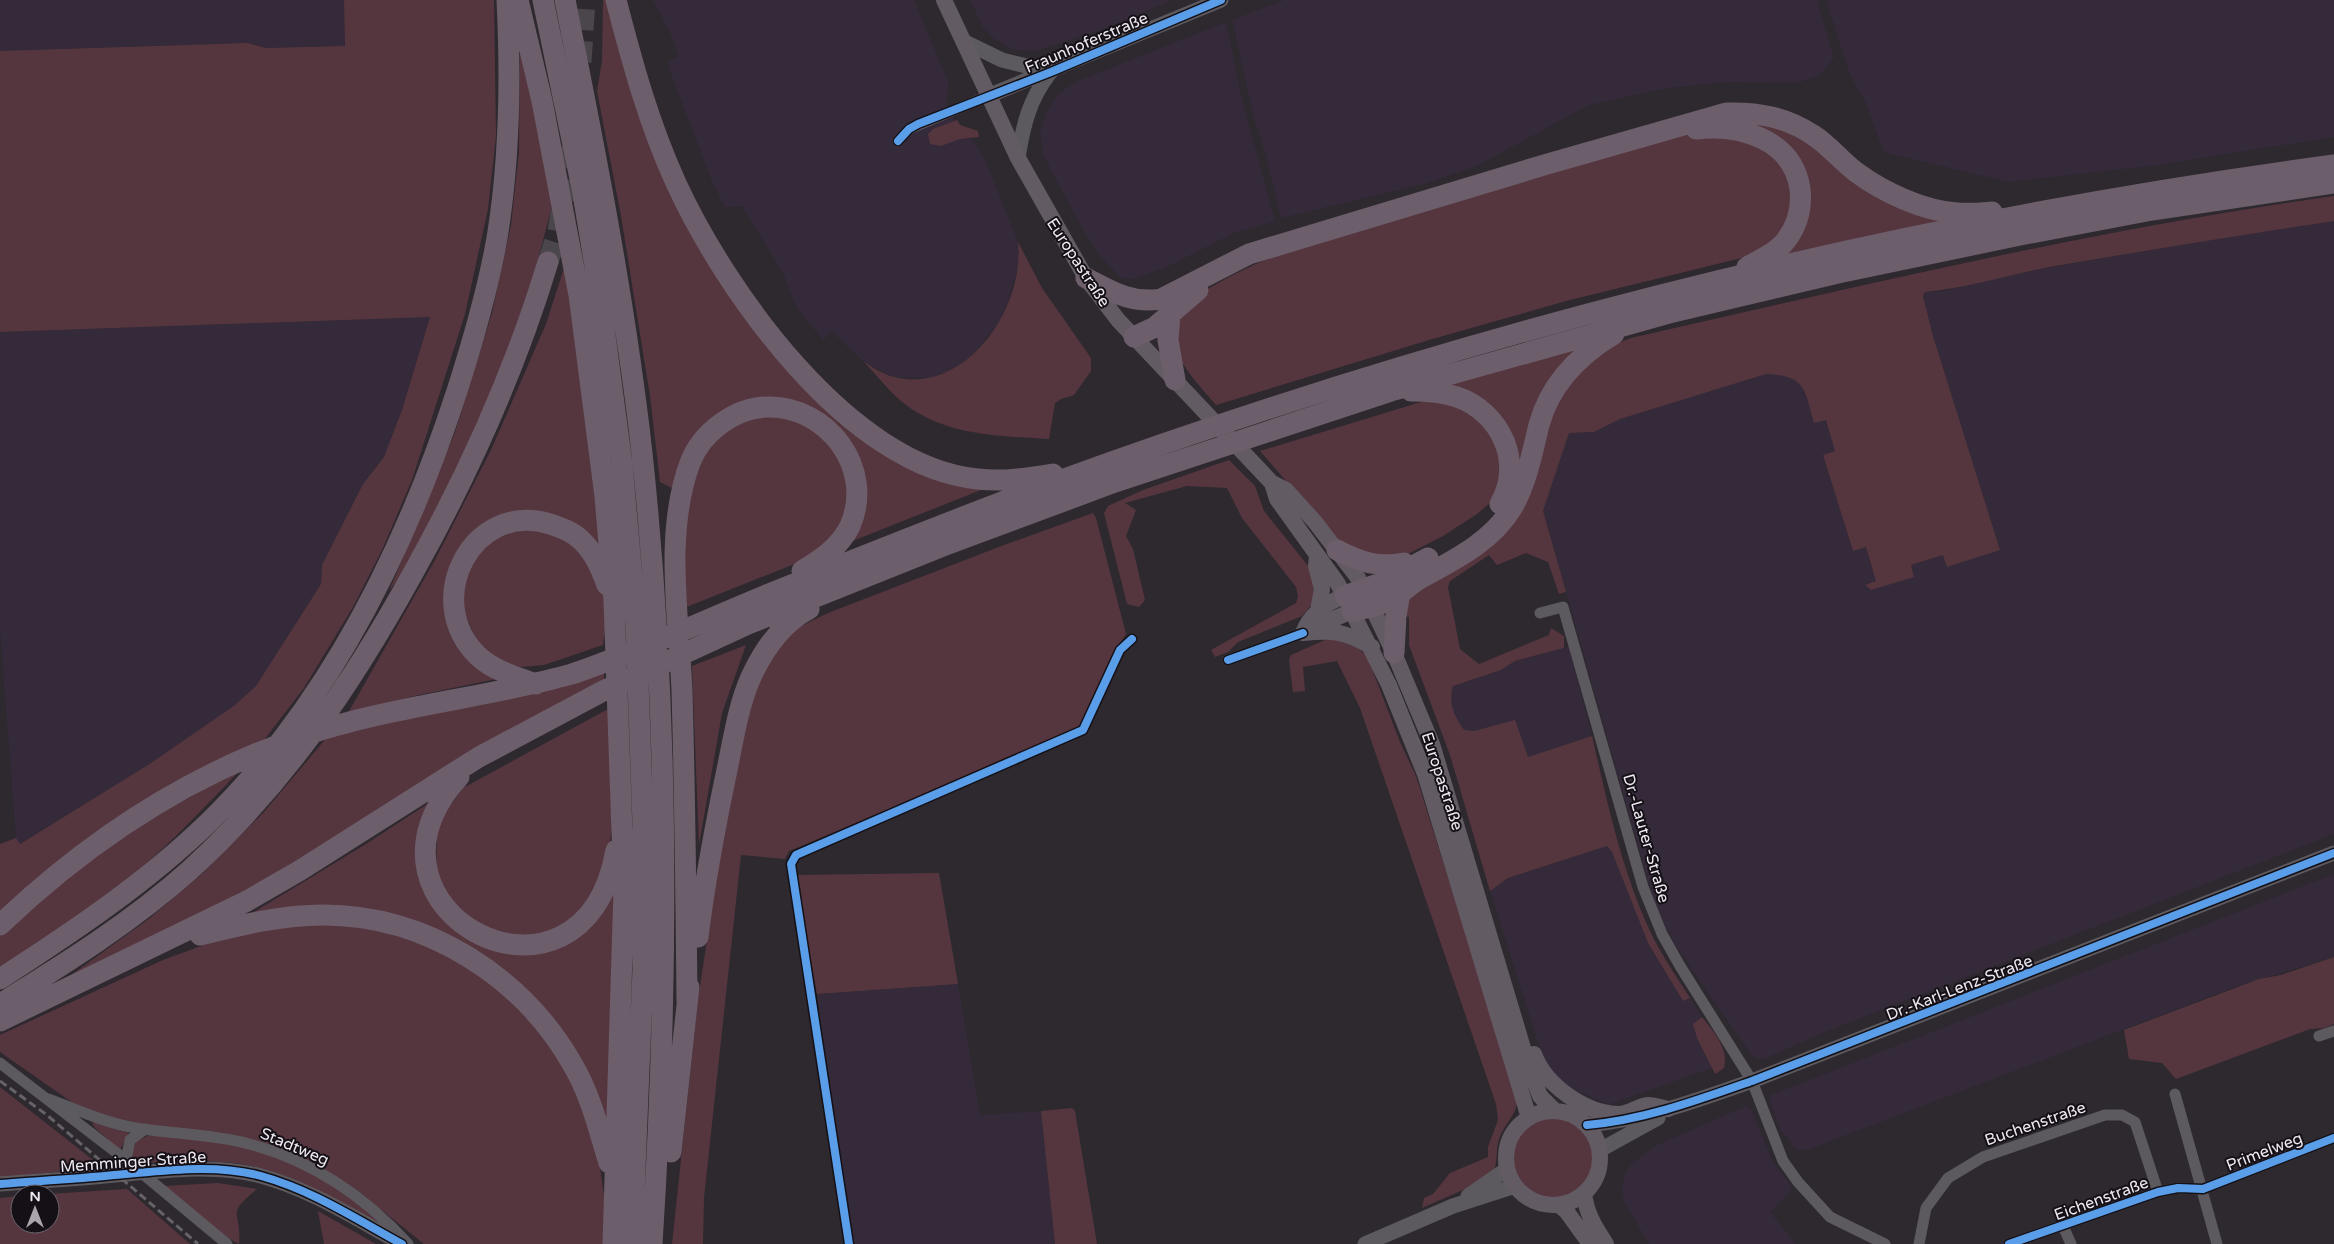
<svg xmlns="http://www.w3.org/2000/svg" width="2334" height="1244" viewBox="0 0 2334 1244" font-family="'Varela Round',sans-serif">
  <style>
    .built { fill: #342a3a }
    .green { fill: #56363e }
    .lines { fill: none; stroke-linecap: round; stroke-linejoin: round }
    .motorway-tunnel { stroke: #4a464c; stroke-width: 21; stroke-dasharray: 21 11; stroke-linecap: butt }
    .minor { stroke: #5d5a5f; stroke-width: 11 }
    .tertiary { stroke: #5d5a5f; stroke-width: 15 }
    .secondary { stroke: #635b64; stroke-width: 16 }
    .motorway { stroke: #6d5e6b; stroke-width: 21 }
    .rail { stroke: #656267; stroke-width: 3; stroke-dasharray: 8 4; stroke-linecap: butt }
    .cycleway-casing { stroke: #141016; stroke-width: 11 }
    .cycleway { stroke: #5a9eea; stroke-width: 8 }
    .labels { text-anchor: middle; stroke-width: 4; stroke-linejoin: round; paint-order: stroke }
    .street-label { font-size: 16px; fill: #ede8f1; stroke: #141016 }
  </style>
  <rect width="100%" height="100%" fill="#2d292f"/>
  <!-- built -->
  <path class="built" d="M0,0h344l1,46 -79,2 -19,-5 -247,8z
    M653,0h261l35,83 -3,20 10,21 12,10 17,25 33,83 2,18 -12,41 -8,19 -28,37 -22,14 -22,7 -35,-1 -30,-16 -31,-29 -9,8 -27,-33 -14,-36 -40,-65 -17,1 -14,-28 -40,-105 -3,-12 10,-6 -7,-21z
    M970,0h203l-75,31 -62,20 -21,-1 -21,-11 -12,-13z
    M1284,0h533l17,58 -15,18 -22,7 -70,-1 -59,6 -79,17 -112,61 -53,18 -143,34 -14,-58 -14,-45 -21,-95z
    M1826,0h508v137l-175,28 -151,17 -117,-28 -8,-3 -17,-48 -17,-30z
    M1226,22l16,77 33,122 -41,12 -63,32 -28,11 -9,3 -13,-1 -20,-21 -18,-27 -40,-75 -3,-23 6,-20 14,-20 18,-11z
    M2334,221v613l-509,198 -63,28 -10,-4 -77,-111 -17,-33 -13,-41 -102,-360 26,-78 25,-1 26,-13 146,-45 22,1 13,9 7,18 18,17 10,32 -13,4 30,96 13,-4 10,34 -11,4 6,5 43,-14 -3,-11 32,-10 4,12 53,-17 -67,-214 -10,-40 2,-4 18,-1 93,-21 139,-25z
    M430,317l-28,93 -18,47 -21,27 -41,81 -1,19 -65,102 -21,19 -84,58 -132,81 -3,-6 -16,-206v-300z
    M1569,647l23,89 -64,21 -13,-36 -41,10 -10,-1 -10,-15 -4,-17 3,-12 48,-16 14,-9z
    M1607,846l5,6 36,91 36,58 6,-3 12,19 -8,7 3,14 15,30 -104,37 -36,-17 -20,-15 -10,-18 -52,-164 18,-13z
    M2334,874v83l-99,30 -425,162 -13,1 -17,-21 -11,-29 2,-5z
    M958,984l22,131 61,-4 14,133h-202l-25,-155 -11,-95z
    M1746,1106l5,3 22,53 19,25 -2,6 -20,19 26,32h-147l-25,-42 -2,-15 2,-11 8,-13 25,-18z"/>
  <!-- green -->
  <path class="green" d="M344,0h150l2,136 -8,73 -23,105 -53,166 -30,70 -29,57 -49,81 -43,56 -261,171v-71l16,-6 4,6 131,-81 84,-58 21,-19 65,-102 1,-19 41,-81 21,-27 18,-47 28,-93 -430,15v-281l247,-8 19,5 79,-2z
    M603,0h7l68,201 173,228 140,57 -141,56 8,-17 -23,-99 -88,-24 -73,87 -14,-7 -10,-86 -29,-180 -24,-125 5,-30z
    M520,33l34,166 -22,82 -32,90 -51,115 -42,82 -18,23 66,-159 37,-119 19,-88 8,-72z
    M1735,119l34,2 172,100 -155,33 20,-64z
    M957,120l3,5 18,6 1,6 -19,2 -19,7 -11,-2 -2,-10 5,-5z
    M1705,133l63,15 25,34 -1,38 -30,33 -196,48 -137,39 -213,65c-11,-13 -30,-33 -37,-49 -5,-10 -4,-31 1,-42 7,-19 70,-48 90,-56l342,-103 67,-19z
    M2334,196v25c-93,14 -186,29 -279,45 -43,8 -86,22 -130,26l-2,4 10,40 67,214 -53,17 -4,-12 -32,10 3,12 -43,13 -6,-5 11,-4 -10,-34 -13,4 -30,-96 12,-4 -9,-31 -12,3c-10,-35 -8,-47 -48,-49l-146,45 -26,13 -25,1 -26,78 23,81 -7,2 -11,-32 -22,-9 -29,12 -8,-10 -39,26 -2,6 12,62 19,15 70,-29 2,-7 13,8v12l-49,13 -14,9 -48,16c-5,18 1,29 11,44l10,1 41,-11 13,37 64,-21c15,65 29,132 57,193 11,24 27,47 41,69l-7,3 -35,-58 -36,-91 -5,-6 -99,32 -18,13 -40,-136 -41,-110v-28l-5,-1 5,-17 64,-43 65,-105 30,-73 50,-35 13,-5c233,-53 466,-109 703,-142z
    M1018,242l24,46 49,70v13l-17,24 -13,4 -6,4 -6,36c-49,-3 -102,-3 -143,-34 -16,-12 -29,-30 -43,-44 9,6 20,13 31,16 73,18 131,-70 124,-135z
    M565,265l36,283 -96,-30 -59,83 55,77 -87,18 -66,17 87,-153 56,-110 55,-126z
    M1580,348l-62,131 -7,-29 -70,-63z
    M1431,399l36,7 29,30 7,42 -12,24 -14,12 -34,22 -45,23 -11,2 -45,-16 -82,-94z
    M772,415l33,8 31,24 12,31 -2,39 -24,36 -138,55 3,-112 22,-51 31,-25z
    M1229,460l26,26 9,25 45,56 6,17 -2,19 -11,13 -64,26 -10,10 -13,5 -4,-7 85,-47 2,-6 -2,-10 -54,-69 -15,-30 -40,-2 -62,17 11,7 -10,26 7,13 12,51 -6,7 -12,-3 -23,-91 4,-7 35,-16z
    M1093,513l3,5 30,116 -10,15 -36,79 -281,119 -10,4 -4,8 -44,-4 -37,343 -1,46h-31l26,-244 24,-160 21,-110 14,-46 18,-34 22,-22 31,-15 176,-68z
    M540,528l37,16 26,49 3,29 -3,23 -59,20 -23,2 -13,-2 -29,-18 -19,-44 10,-42 29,-27z
    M1325,640h13l21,9 8,7 33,86 16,34 101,320c2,18 -13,27 -18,43 -4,13 0,28 -9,39l-68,30 2,-10 9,-4 17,-21 38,-16v-10l10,-27 -2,-16 -136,-396 -23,-47 -34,6 2,24 -12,1 -4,-32 2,-5z
    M746,645l-24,68 -23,132 -7,-179z
    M604,671v11l-332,197 -205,99 83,-60 53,-45 60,-60 66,-78z
    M608,709l5,110 -6,44 -15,36 -30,29 -37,11 -58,-18 -31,-44 1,-53 26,-36z
    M241,769c-43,46 -86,90 -136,129 -33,25 -70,47 -105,70v-33l113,-95z
    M435,799l-12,84 87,68 94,-45 9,-19h3l-6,250 -27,-67 -139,-134 -195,-21 117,-71z
    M939,873l19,111 -141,10 -22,-119z
    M283,924h78l92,31 68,51 53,75 24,73 6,42 3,48h-183l-66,-53 -38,-24 -150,-38 -54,-10 -28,-10 -15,-6 -73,-51v-17l163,-75 46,-17z
    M2334,957v67l-10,4 -14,1 -134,50 -14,-16 -33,-4 -5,-29 135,-51 22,-4z
    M1702,1017c12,15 27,31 22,51l-9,6 -18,-36 -4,-14z
    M0,1087l102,80 -102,11z
    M1072,1108l3,3 22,133h-42l-14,-133z
    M1513 1158a41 41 0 1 1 82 0a41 41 0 1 1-82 0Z
    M94,1122l35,11 -9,17 -25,-22 -3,-5z
    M147,1136c66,-2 137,17 192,53 19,13 37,29 54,43 -45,-26 -90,-54 -141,-66 -39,-8 -79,-5 -118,-2l-2,-9 4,-14z
    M218,1183l39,6c-33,28 -15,20 -18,55l-13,-7 -63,-51z
    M127,1189l63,55h-190v-46l20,-2v28h30l-2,-30z
    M318,1211l58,33h-52z"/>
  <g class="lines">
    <!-- motorway-tunnel -->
    <path class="motorway-tunnel" d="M581,62l4,-62
      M548,262l10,-31 14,-84"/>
    <!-- minor -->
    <path class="minor" d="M898,141l11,-12 79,-33
      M1540,613l23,-6 80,280 19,47 18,32 72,115 31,80 15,21 32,35 55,27
      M1228,660l75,-27
      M2319,1036l15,-5
      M0,1063l126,97 101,84
      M2175,1094l42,150
      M49,1099c28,11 57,24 87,29 37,6 76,6 113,16 62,16 117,53 159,100
      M126,1160l4,-20 15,-11
      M2063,1226l8,18
      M1919,1244l7,-36 22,-30 35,-21 122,-42h17l13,7 23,70
      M2009,1244l149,-52 20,-4 25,1 131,-51"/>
    <!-- tertiary -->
    <path class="tertiary" d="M963,41l39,19 49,12
      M988,96l233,-96
      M1018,158c5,-32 11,-58 31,-84
      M1587,1125c57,-5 111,-25 165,-44l582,-228
      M1600,1150l58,-32
      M0,1184c38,-3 76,-5 114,-9 48,-4 100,-12 147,1 51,14 95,43 141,68
      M1468,1196l39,-27
      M1365,1244l88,-38 62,-20"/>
    <!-- secondary -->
    <path class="secondary" d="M944,0l74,158 68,120 32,42 154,163 14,7 29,32 43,56 36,75 38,91 94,314 14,38 14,14
      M1272,483l5,16 61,85 51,101 36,89 104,344
      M1317,557l-1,9 6,23 -4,22
      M1313,628l39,-17
      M1303,633c31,-3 41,-2 69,14
      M1303,633c7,-19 22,-30 42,-37
      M1534,1054c11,31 52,60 85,60 10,0 20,-9 30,-9 6,0 13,3 19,4
      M1506 1158a47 47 0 1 1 94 0a47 47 0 1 1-94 0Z
      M1584,1194c3,21 11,33 22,50
      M1559,1205l8,7 23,32"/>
    <!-- motorway -->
    <path class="motorway" d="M518,0l24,101 37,194 26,202 9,104 10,289 -11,354
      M543,0l39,188 17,102 23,174 14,159 7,202v144l-11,275
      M565,0c30,150 60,301 77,453 28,263 27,527 10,791
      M616,0c16,62 33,124 60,183 49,107 173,284 302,296 25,3 50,-1 75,-5
      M1696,129c43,-5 97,10 104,60 2,18 -2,35 -13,50 -9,13 -26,20 -40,28
      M1086,278c25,13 45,26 75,21l88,-45 295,-89 182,-52c32,-1 60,4 87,22 16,10 28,26 43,37 27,20 67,39 101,41 12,1 23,0 35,-1
      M1170,314l-2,26 7,40
      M1134,337l21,-10 43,-37
      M1411,391c15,0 31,1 46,6 44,15 67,66 43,107
      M1337,550c23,12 41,18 67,13l6,5
      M1345,596l36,-13 47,-25
      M1352,611c14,-3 28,-5 40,-12 11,-7 20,-16 31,-22 33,-18 69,-36 89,-69 15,-26 20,-55 27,-83 11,-41 40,-70 75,-91
      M1394,653l2,-37 4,-23
      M536,684c-19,-7 -42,-13 -58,-28 -57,-55 -6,-156 72,-132 12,4 24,8 33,18 12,12 18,27 24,43
      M459,777c-122,134 124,261 157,73
      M0,925c91,-87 199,-157 321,-195 82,-25 168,-33 251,-56 67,-23 131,-53 197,-80 94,-38 189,-76 284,-111 414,-151 844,-260 1281,-318
      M200,935c40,-10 82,-20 123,-20 104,0 201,62 251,152 17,29 25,64 35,96
      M698,937c7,-58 18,-115 30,-172 6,-30 11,-61 23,-88 13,-28 31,-54 58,-68
      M0,979c74,-48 146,-96 209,-157 120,-117 197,-274 248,-431 16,-50 31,-101 40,-153 13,-79 14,-158 10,-238
      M687,1001c-1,-104 -2,-206 -5,-310 -3,-72 -18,-159 8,-228 11,-30 45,-56 78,-56 60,-1 107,62 82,119 -10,21 -29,33 -48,45
      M0,1004c66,-41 132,-82 190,-134 95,-87 160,-183 222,-295 56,-100 103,-204 136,-313
      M0,1021l247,-120 52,-30 180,-114 124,-66 145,-67 195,-78 172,-64 276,-91 282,-79 165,-39 182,-38 132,-25 182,-27
      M671,1152l18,-165"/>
    <!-- rail -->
    <path class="rail" d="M0,1081l47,34 151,129"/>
    <defs>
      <path id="cycleway" d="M898,141l11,-12 9,-5 133,-52 170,-72
        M1228,660l75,-27
        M1587,1125c57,-5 111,-25 165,-44l582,-228
        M0,1184c38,-3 76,-5 114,-9 48,-4 100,-12 147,1 51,14 95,43 141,68
        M849,1244l-58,-380 5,-9 287,-125 37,-80 12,-11
        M2009,1244l149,-52 20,-4 25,1 131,-51"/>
    </defs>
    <!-- cycleway casing -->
    <use href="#cycleway" class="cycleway-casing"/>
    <!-- cycleway -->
    <use href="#cycleway" class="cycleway"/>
  </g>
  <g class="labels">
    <!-- street labels -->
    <g class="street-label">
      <text transform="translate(1086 42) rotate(-23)" y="6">Fraunhoferstraße</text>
      <text transform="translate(1079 262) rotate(57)" y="6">Europastraße</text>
      <text transform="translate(1443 781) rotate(72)" y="6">Europastraße</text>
      <text transform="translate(1647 838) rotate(74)" y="6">Dr.-Lauter-Straße</text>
      <text transform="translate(1959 987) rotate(-21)" y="6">Dr.-Karl-Lenz-Straße</text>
      <text transform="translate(2035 1123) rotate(-19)" y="6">Buchenstraße</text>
      <text transform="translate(295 1146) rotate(23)" y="6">Stadtweg</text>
      <text transform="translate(2264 1151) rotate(-21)" y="6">Primelweg</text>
      <text transform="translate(133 1161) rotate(-4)" y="6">Memminger Straße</text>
      <text transform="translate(2101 1198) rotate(-20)" y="6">Eichenstraße</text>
    </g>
  </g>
  <!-- north arrow -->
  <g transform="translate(35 1209)"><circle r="24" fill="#141016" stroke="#6b666e"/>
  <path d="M0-4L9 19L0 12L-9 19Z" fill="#aaa5ad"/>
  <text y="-8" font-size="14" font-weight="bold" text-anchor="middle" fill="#ede8f1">N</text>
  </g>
</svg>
